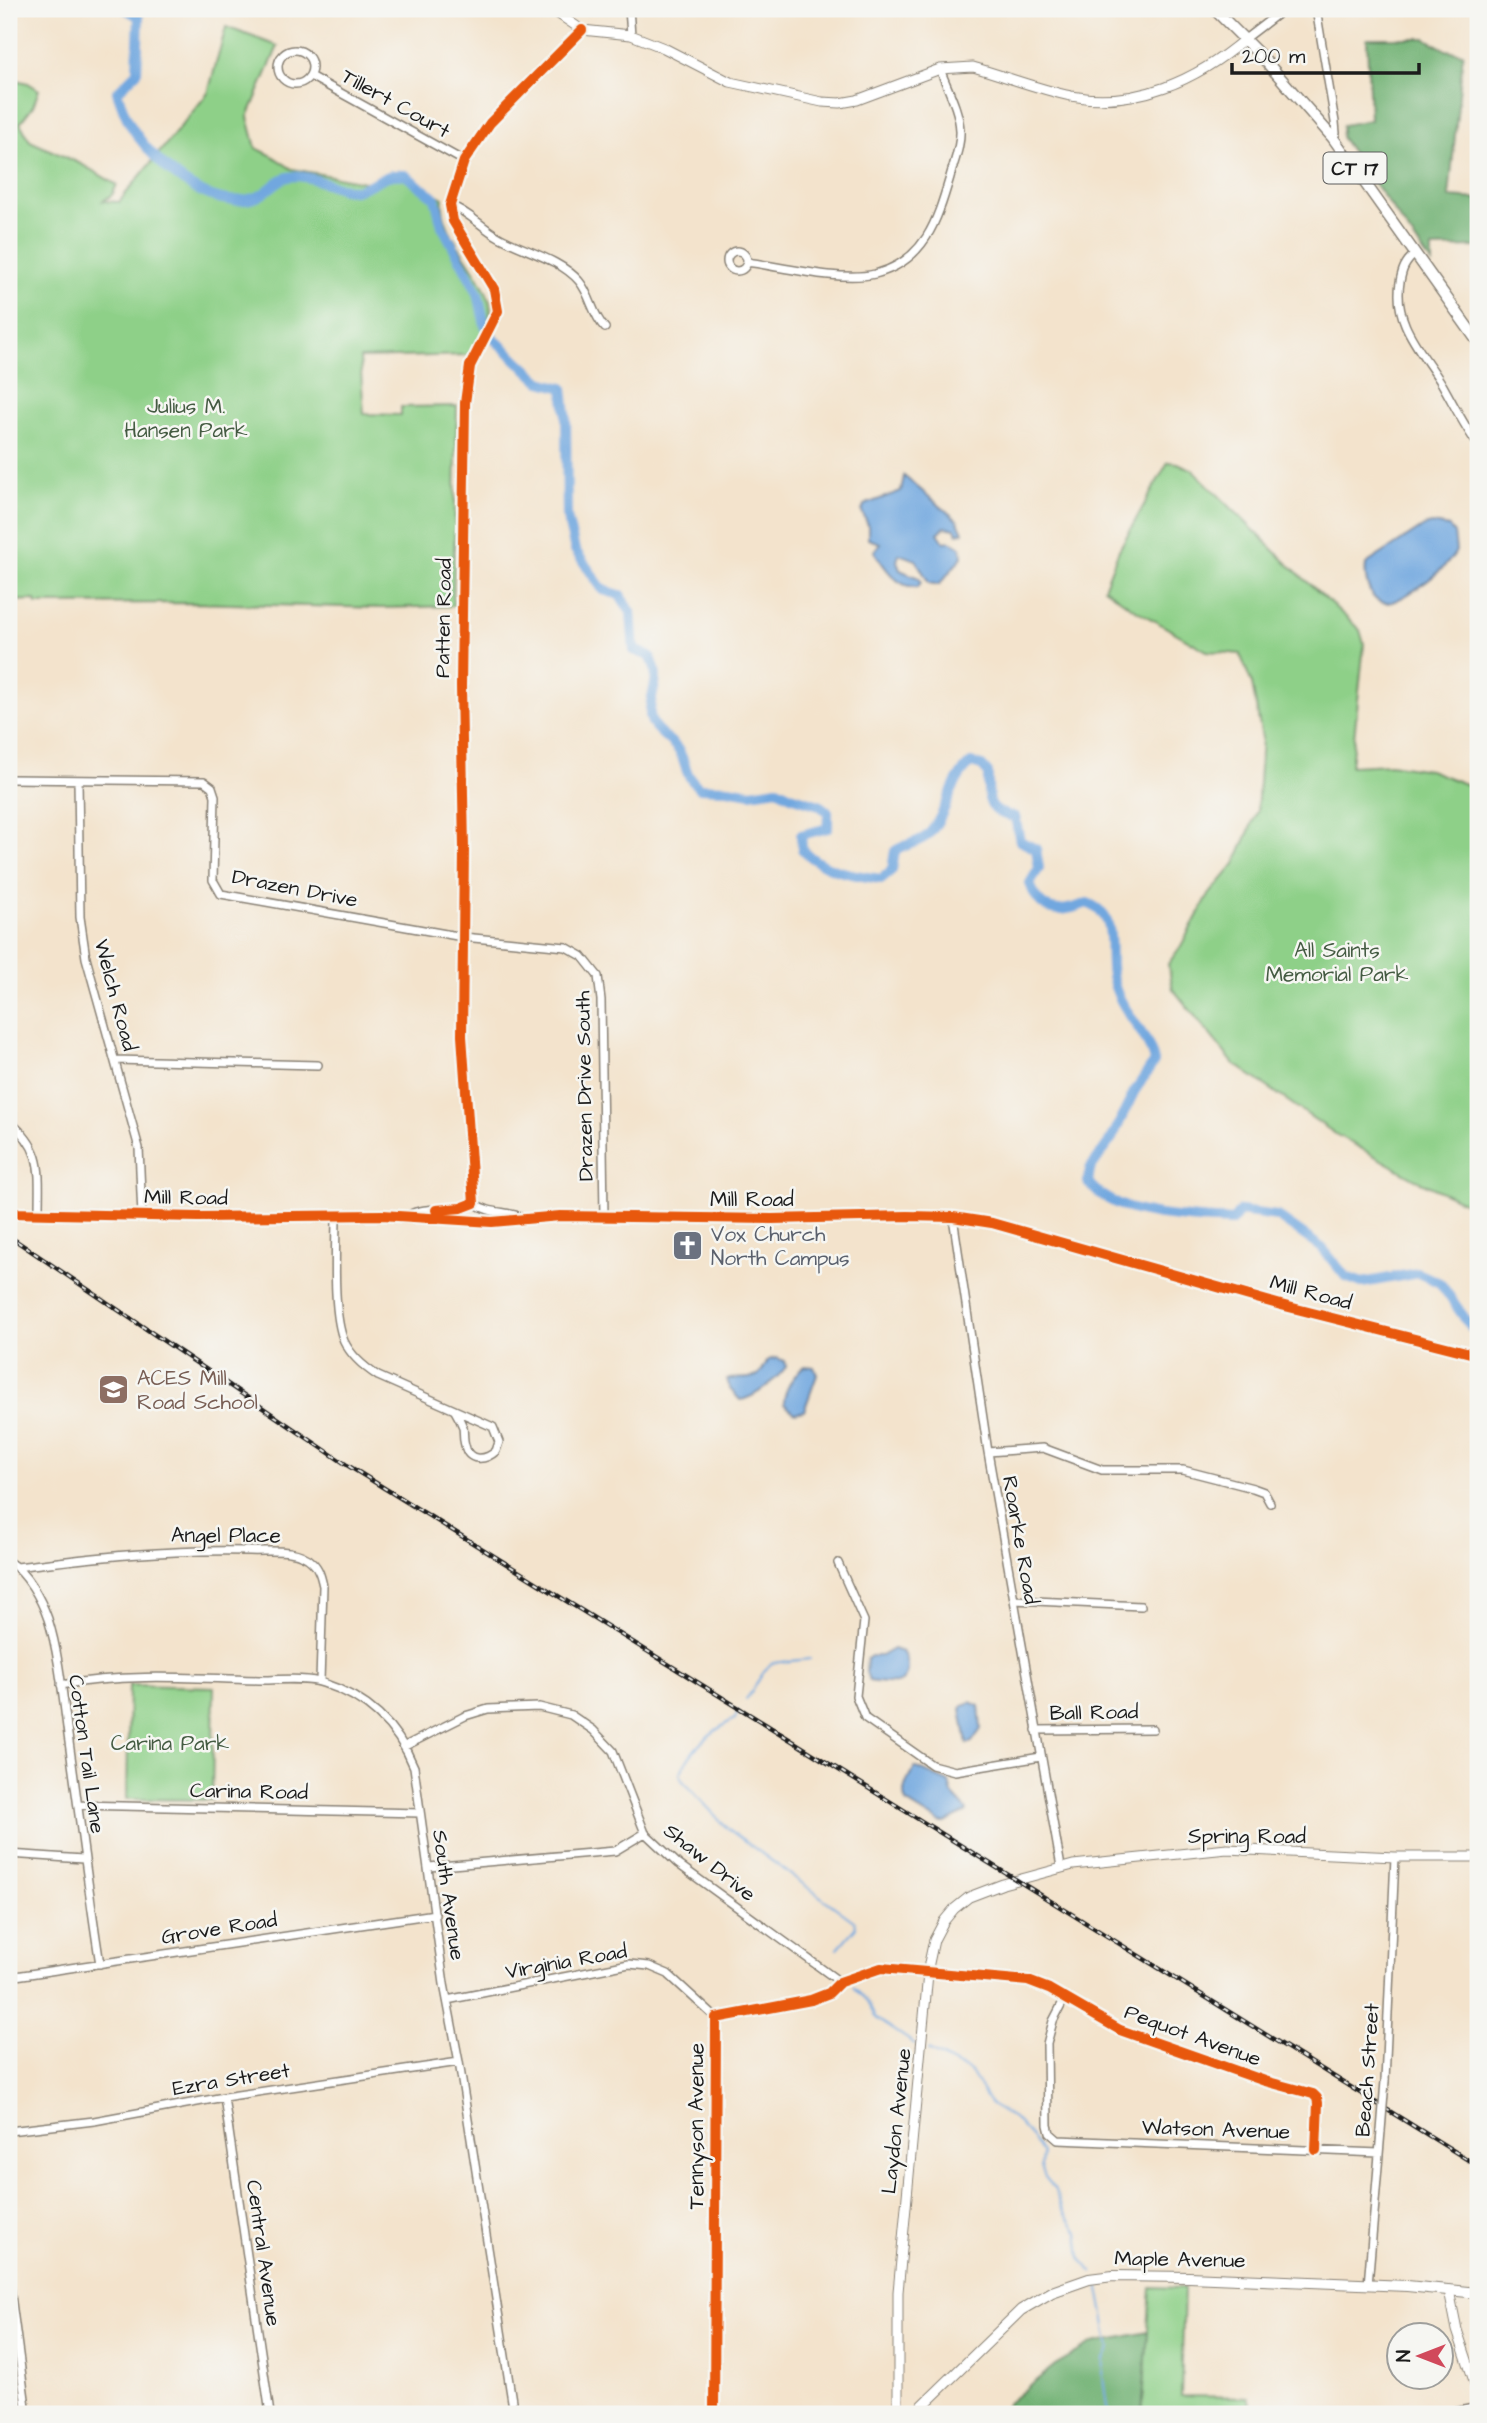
<svg xmlns="http://www.w3.org/2000/svg" width="1487" height="2423" viewBox="0 0 1487 2423" font-family="'Architects Daughter',sans-serif">
  <style>
    .green { fill: #8ed088; stroke: #557652; stroke-width: 2 }
    .forest { fill: #72b274; stroke: #476748; stroke-width: 2 }
    .water { fill: #71a7df; stroke: #46627e; stroke-width: 2 }
    .lines { fill: none; stroke-linecap: round; stroke-linejoin: round }
    .stream { stroke: #71a7df; stroke-width: 2 }
    .river { stroke: #71a7df; stroke-width: 10 }
    .minor-casing { stroke: #888074; stroke-width: 10 }
    .tertiary-casing { stroke: #888074; stroke-width: 11 }
    .secondary-casing { stroke: #888074; stroke-width: 12 }
    .primary-casing { stroke: #888074; stroke-width: 13 }
    .minor { stroke: #fff; stroke-width: 7 }
    .tertiary { stroke: #fff; stroke-width: 9 }
    .secondary { stroke: #fff; stroke-width: 10 }
    .primary { stroke: #fff; stroke-width: 10 }
    .rail-casing { stroke: #1c1c1c; stroke-width: 4.5 }
    .rail { stroke: #f6f6f2; stroke-width: 2; stroke-dasharray: 5; stroke-linecap: butt }
    .minor-bridge-casing { stroke: #888074; stroke-width: 10; stroke-linecap: butt }
    .minor-bridge { stroke: #fff; stroke-width: 7 }
    .cycleway-casing { stroke: #f6f6f2; stroke-width: 15 }
    .cycleway { stroke: #e8590c; stroke-width: 10 }
    .labels { text-anchor: middle; stroke-width: 5; stroke-linejoin: round; paint-order: stroke }
    .shield { fill: #f6f6f2; stroke: #5d5d5c; stroke-width: 2 }
    .shield-label { font-size: 19px; font-weight: bold; fill: #1c1c1c }
    .street-label { font-size: 21px; fill: #1c1c1c; stroke: #f6f6f2 }
    .park-label { font-size: 21px; fill: #445b42; stroke: #f6f6f2 }
    .worship-label { font-size: 21px; fill: #5b616d; stroke: #f6f6f2; text-anchor: start }
    .education-label { font-size: 21px; fill: #785e54; stroke: #f6f6f2; text-anchor: start }
  </style>
  <rect width="100%" height="100%" fill="#f6f6f2"/>
  <filter id="ink" filterUnits="userSpaceOnUse"><feTurbulence type="fractalNoise" baseFrequency=".0143" numOctaves="2"/><feDisplacementMap in="SourceGraphic" scale="14" xChannelSelector="R" yChannelSelector="G"/><feConvolveMatrix kernelMatrix="1 2 1 2 8 2 1 2 1" color-interpolation-filters="sRGB"/></filter>
  <filter id="wash" filterUnits="userSpaceOnUse"><feTurbulence type="fractalNoise" baseFrequency=".00686" numOctaves="4" result="noise"/><feDisplacementMap in="SourceGraphic" scale="28" xChannelSelector="R" yChannelSelector="G"/><feGaussianBlur stdDeviation="1.57" result="paint"/><feColorMatrix in="noise" values="0 0 0 0 0 0 0 0 0 0 0 0 0 0 0 0 0 1.4 0 .05"/><feComposite in="paint" operator="in"/></filter>
  <g filter="url(#wash)">
    <rect width="100%" height="100%" fill="#f3e3cc"/>
    <!-- green -->
    <path class="green" d="M226,27l52,19 -30,71 8,31 15,7 21,14 67,12 13,3 26,-11 45,25c-5,43 55,84 47,119 -2,13 -15,26 -21,38l-109,3 4,56 37,1v-8l56,-1 -4,200 -71,2 -188,-5 -158,1 -1,-4 -26,1v-523l19,5 11,7 -6,16 -13,17 10,18 51,23 36,21 -5,10 -9,6 16,1 89,-109z
      M1168,462l10,1 15,7 96,95 71,65 4,14 -13,122 39,-2 39,6 49,19v420l-57,-27 -84,-47 -104,-72 -60,-74 -5,-25 13,-18 27,-50 27,-32 22,-52 5,-74 -10,-54 -12,-30 -33,-3 -73,-42 -30,-21 15,-38z
      M129,1685l85,2 -2,113 -85,-1z
      M1151,2287l33,1 -3,108 67,1 5,17h-111z"/>
    <!-- forest -->
    <path class="forest" d="M1367,38h58l21,12 17,3 -14,144 29,2v48l-46,1v16l-91,-127 2,-12 27,-5z
      M1148,2332l-6,82h-139l4,-10 48,-39 38,-22z"/>
    <!-- water -->
    <path class="water" d="M904,476l53,44 6,12 -5,2 -3,-5 -10,-2 -7,6 6,9 6,-1 11,7 1,9 -23,28 -10,-2 -13,-23 -17,-6 -2,7 3,9 19,8 2,4 -3,5c-20,2 -34,-20 -44,-36l6,-8 -12,-4v-14l-6,-13 2,-7 37,-14z
      M1432,524l17,3 5,6 2,18c-9,18 -45,44 -64,51 -22,7 -28,-23 -26,-38l58,-38z
      M776,1358l9,3 1,6c-10,13 -31,31 -46,33l-10,-11 -3,-10c21,-2 31,5 41,-19z
      M804,1366l10,1 3,8 -13,36 -9,2 -11,-9c-1,-12 10,-30 20,-38z
      M893,1649l9,3c6,8 9,26 -4,31 -3,1 -25,-1 -29,-2l-3,-9 1,-13 4,-3h10z
      M970,1702l9,4 2,23 -9,13 -5,2 -6,-35 2,-4z
      M915,1767l34,15 3,12 15,16 -1,2 -21,11h-5l-34,-21c-6,-13 3,-24 9,-35z"/>
    <g class="lines">
      <!-- stream -->
      <path class="stream" d="M746,1699c10,-10 15,-28 26,-36l38,-4
        M738,1711l-3,8c-25,12 -44,30 -55,55l2,6 45,48 128,94 1,5 -18,21
        M853,1987l14,14 9,17 39,26
        M928,2050l43,22 20,33 24,14 18,20 9,14 -1,13 4,11 9,11 8,21 16,23 3,27 12,14
        M1098,2283l12,65 -6,11 -1,18 5,37"/>
      <!-- river -->
      <path class="river" d="M126,9l13,8 -2,55 -20,20c4,11 8,24 14,34 23,38 78,88 126,71 11,-4 20,-18 31,-20 22,-5 50,15 67,13 13,-2 22,-11 34,-14 5,-2 11,-1 16,-1l30,23 7,28 36,67 7,33 9,13 47,43 22,6 3,26 1,103 8,33 28,40 17,5 11,17 3,38 16,6c13,25 0,33 0,57 -1,17 21,25 29,38 9,16 4,22 20,37l29,1 23,4 26,-4 14,7 28,9 9,7v16l-27,7 1,14c19,22 52,26 79,30l11,-9 3,-19c10,-7 27,-9 34,-17 19,-21 20,-52 42,-71l11,3 6,7c0,27 -2,39 27,44l5,24 16,8 3,19 -9,15c10,32 31,31 57,20 33,12 20,46 25,72 6,36 36,55 42,87l-20,30 -22,46 -22,31 -2,13c27,37 103,36 144,39l8,-10 37,5 45,32 24,29 16,6 56,-10 22,10 31,44 7,5"/>
    </g>
  </g>
  <g filter="url(#ink)">
    <g class="lines">
      <defs>
        <path id="minor" d="M629,9l2,26
          M1316,9l19,113 1,11 -3,5
          M1245,39l39,-30
          M278 67a17 17 0 1 1 34 0a17 17 0 1 1-34 0Z
          M310,76l154,85
          M450,205c19,7 31,22 49,32 25,14 61,22 80,44 12,14 13,34 26,47
          M727 261a10 10 0 1 1 20 0a10 10 0 1 1-20 0Z
          M1415,254c-10,8 -13,16 -15,28 -7,42 22,69 42,102 12,21 22,42 36,61
          M747,262c36,5 94,20 128,12 50,-13 62,-53 75,-97 4,-15 11,-31 10,-47 -1,-21 -13,-42 -20,-61
          M9,779l195,2 8,6 3,9 -2,84 8,14 242,43 103,10 16,9 16,20 3,24 3,217
          M78,780l2,137 6,41 53,190 3,68
          M115,1060l203,5
          M9,1121c35,29 30,50 30,92
          M474,1203c16,12 35,7 52,16
          M336,1215c0,32 -4,98 8,126 7,15 20,26 34,35l115,51 6,15 -3,9c-11,10 -28,11 -31,-6 -2,-6 -1,-12 -2,-18 -2,-5 -5,-11 -8,-16
          M406,1217c11,-11 49,-6 68,-14l-12,-167 2,-187 -3,-163 4,-283 5,-37 28,-55 -4,-22 -41,-68 -3,-16 14,-44 26,-38 92,-93
          M953,1217l35,235 73,415
          M988,1452l55,-4 59,22h81l70,18 11,4 6,11
          M9,1562c18,11 32,37 39,57 11,34 15,79 20,116 11,76 20,153 32,229
          M838,1563l26,58 -8,75 9,22 67,47 23,6 86,-14
          M17,1567c77,-10 154,-18 232,-16 19,1 48,-4 63,11 7,6 9,15 11,24l-3,95
          M1014,1600l127,6
          M61,1685c66,-12 132,-7 198,-5 18,0 48,-3 64,3 43,14 74,42 91,84l30,217 15,78 55,352
          M1036,1730l117,-1
          M405,1746l60,-30 23,-7 51,-2 32,8 22,15 20,21 32,82 33,31 162,118
          M78,1805l342,8
          M9,1854l74,5
          M429,1867l186,-16 30,-18
          M9,1977l426,-63
          M1065,1998l-12,23 -6,23 1,81 2,8 8,7 321,13
          M447,2000l182,-36 20,2 19,8 48,44
          M1385,2081l10,-224
          M224,2097l46,317
          M9,2131l85,-10 130,-24 235,-35
          M9,2280l18,134
          M1368,2285l13,-154
          M714,2414l2,-396 95,-18 18,-7 11,-11 41,-14 147,13 21,8 71,41 145,51 48,13 4,4 1,5 -2,47
          M1445,2414l33,-7"/>
        <path id="tertiary" d="M551,9l31,21 49,5 33,13 66,34 92,20 18,1 17,-3 83,-31 33,-2c32,9 65,22 98,29 65,12 126,-16 174,-57
          M9,1213l189,4 184,-2 110,7 68,-6 212,3 135,-3 46,1 39,6 289,82 197,50
          M1449,2290l8,40 21,63
          M898,2414v-122l31,-329 5,-23 10,-19 10,-12 15,-12 34,-13 70,-19 154,-16 168,8h83"/>
        <path id="secondary" d="M914,2414l107,-104 31,-18 37,-13 24,-3 76,1 218,9 71,7"/>
        <path id="primary" d="M1214,9l48,48 71,81 145,204"/>
      </defs>
      <!-- minor casing -->
      <use href="#minor" class="minor-casing"/>
      <!-- tertiary casing -->
      <use href="#tertiary" class="tertiary-casing"/>
      <!-- secondary casing -->
      <use href="#secondary" class="secondary-casing"/>
      <!-- primary casing -->
      <use href="#primary" class="primary-casing"/>
      <!-- minor -->
      <use href="#minor" class="minor"/>
      <!-- tertiary -->
      <use href="#tertiary" class="tertiary"/>
      <!-- secondary -->
      <use href="#secondary" class="secondary"/>
      <!-- primary -->
      <use href="#primary" class="primary"/>
      <defs>
        <path id="rail" d="M9,1236l338,229 1131,701"/>
      </defs>
      <!-- rail casing -->
      <use href="#rail" class="rail-casing"/>
      <!-- rail -->
      <use href="#rail" class="rail"/>
      <defs>
        <path id="minor-bridge" d="M1381,2131l4,-50"/>
      </defs>
      <!-- minor-bridge casing -->
      <use href="#minor-bridge" class="minor-bridge-casing"/>
      <!-- minor-bridge -->
      <use href="#minor-bridge" class="minor-bridge"/>
      <defs>
        <path id="cycleway" d="M436,1210l25,-2 13,-5 -12,-167 2,-187 -3,-163 4,-283 5,-37 28,-55 -4,-22 -41,-68 -3,-16 14,-44 26,-38 92,-93
          M9,1213l189,4 184,-2 110,7 68,-6 212,3 135,-3 46,1 39,6 289,82 197,50
          M714,2414l2,-396 95,-18 18,-7 11,-11 41,-14 147,13 21,8 71,41 145,51 48,13 4,4 1,5 -2,47"/>
      </defs>
      <!-- cycleway casing -->
      <use href="#cycleway" class="cycleway-casing"/>
      <!-- cycleway -->
      <use href="#cycleway" class="cycleway"/>
    </g>
  </g>
  <!-- icons -->
  <defs>
    <symbol id="church-square" viewBox="-11 -11 22 22"><rect x="-9" y="-9" width="18" height="18" rx="4" fill="#6b7280" stroke="#f6f6f2"/><path d="M-1.2-6h2.4v3.5h3.3v2.4h-3.3V6h-2.4V-.1h-3.3v-2.4h3.3Z" fill="#fff"/></symbol>
    <symbol id="school-square" viewBox="-11 -11 22 22"><rect x="-9" y="-9" width="18" height="18" rx="4" fill="#8d6e63" stroke="#f6f6f2"/><path d="M0-5L7-2L0 1L-7-2ZM-4 1L0 2.5L4 1V4Q0 6-4 4Z" fill="#fff"/></symbol>
  </defs>
  <g fill-rule="evenodd">
    <use href="#church-square" x="670" y="1228" width="35" height="35"/>
    <use href="#school-square" x="96" y="1372" width="35" height="35"/>
  </g>
  <g class="labels">
    <!-- shield labels -->
    <rect class="shield" x="1323.5" y="152.5" width="63" height="31" rx="5"/>
    <g class="shield-label">
      <text x="1355" y="175">CT 17</text>
    </g>
    <!-- street labels -->
    <g class="street-label">
      <text transform="translate(396 103) rotate(29)" y="7">Tillert Court</text>
      <text transform="translate(443 618) rotate(-89)" y="7">Patten Road</text>
      <text transform="translate(295 888) rotate(11)" y="7">Drazen Drive</text>
      <text transform="translate(116 995) rotate(75)" y="7">Welch Road</text>
      <text transform="translate(584 1086) rotate(-91)" y="7">Drazen Drive South</text>
      <text transform="translate(186 1197) rotate(1)" y="7">Mill Road</text>
      <text x="752" y="1206">Mill Road</text>
      <text transform="translate(1311 1292) rotate(15)" y="7">Mill Road</text>
      <text x="226" y="1542">Angel Place</text>
      <text transform="translate(1021 1540) rotate(80)" y="7">Roarke Road</text>
      <text transform="translate(1094 1712) rotate(-1)" y="7">Ball Road</text>
      <text transform="translate(87 1754) rotate(82)" y="7">Cotton Tail Lane</text>
      <text transform="translate(249 1791) rotate(1)" y="7">Carina Road</text>
      <text x="1247" y="1843">Spring Road</text>
      <text transform="translate(710 1862) rotate(39)" y="7">Shaw Drive</text>
      <text transform="translate(449 1895) rotate(82)" y="7">South Avenue</text>
      <text transform="translate(219 1928) rotate(-9)" y="7">Grove Road</text>
      <text transform="translate(566 1961) rotate(-10)" y="7">Virginia Road</text>
      <text transform="translate(1193 2035) rotate(20)" y="7">Pequot Avenue</text>
      <text transform="translate(1367 2070) rotate(-86)" y="7">Beach Street</text>
      <text transform="translate(231 2079) rotate(-9)" y="7">Ezra Street</text>
      <text transform="translate(896 2121) rotate(-84)" y="7">Laydon Avenue</text>
      <text transform="translate(696 2126) rotate(-90)" y="7">Tennyson Avenue</text>
      <text transform="translate(1216 2129) rotate(2)" y="7">Watson Avenue</text>
      <text transform="translate(264 2253) rotate(82)" y="7">Central Avenue</text>
      <text transform="translate(1180 2259) rotate(1)" y="7">Maple Avenue</text>
    </g>
    <!-- park labels -->
    <g class="park-label">
      <text x="186" y="413">Julius M.<tspan x="186" dy="24">Hansen Park</tspan></text>
      <text x="1337" y="957">All Saints<tspan x="1337" dy="24">Memorial Park</tspan></text>
      <text x="170" y="1750">Carina Park</text>
    </g>
    <!-- worship labels -->
    <g class="worship-label">
      <text x="711" y="1241">Vox Church<tspan x="711" dy="24">North Campus</tspan></text>
    </g>
    <!-- education labels -->
    <g class="education-label">
      <text x="137" y="1385">ACES Mill<tspan x="137" dy="24">Road School</tspan></text>
    </g>
  </g>
  <!-- margin -->
  <rect width="1487" height="2423" fill="none" stroke="#f6f6f2" stroke-width="35"/>
  <!-- north arrow -->
  <g transform="translate(1420 2356) rotate(270)"><circle r="33" fill="#f6f6f2" stroke="#9f9f9c" stroke-width="2"/>
  <path d="M0-5L12 26L0 18L-12 26Z" fill="#d1495b"/>
  <text y="-10" font-size="19" font-weight="bold" text-anchor="middle" fill="#1c1c1c">N</text>
  </g>
  <!-- scale -->
  <path d="M1232 63v10h187v-10" fill="none" stroke="#1c1c1c" stroke-width="3.5"/>
  <text x="1242" y="63" font-size="21" fill="#1c1c1c" stroke="#f6f6f2" stroke-width="5" paint-order="stroke">200 m</text>
</svg>
